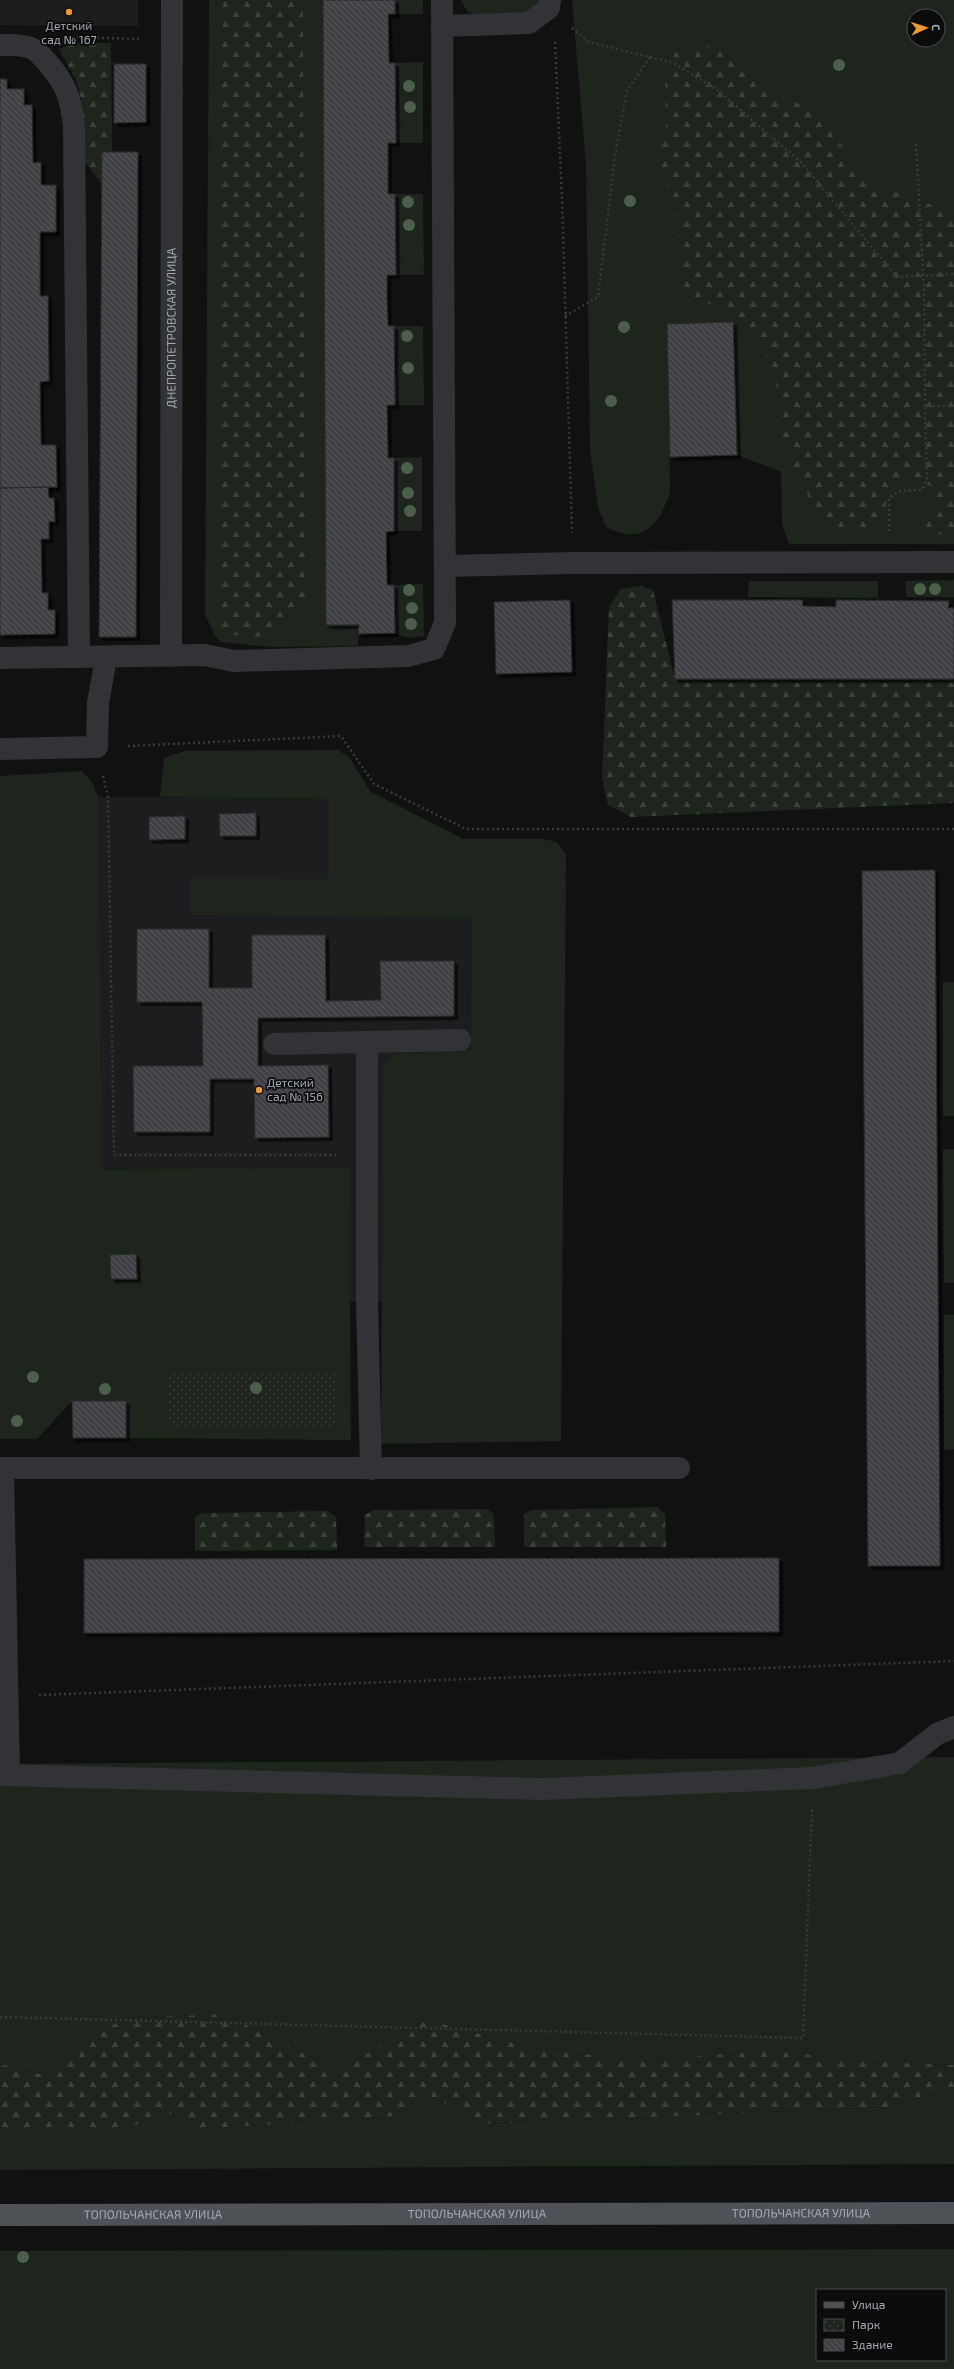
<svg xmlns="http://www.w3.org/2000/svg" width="954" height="2369" viewBox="0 0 954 2369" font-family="'Exo 2',sans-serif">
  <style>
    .built { fill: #1d1d1f }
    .grass { fill: #1d251d; fill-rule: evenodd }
    .forest { fill: url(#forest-firs) }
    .park { fill: url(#park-dots) }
    .building { fill: url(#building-back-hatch); stroke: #2b2b2e; filter: url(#shadow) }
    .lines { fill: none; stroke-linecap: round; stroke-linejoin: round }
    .path { stroke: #383a3e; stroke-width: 2.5; stroke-dasharray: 2 3; stroke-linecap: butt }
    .minor { stroke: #323337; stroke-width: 22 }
    .major { stroke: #4e5156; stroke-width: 22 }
    .tree { fill: #4b5f4b }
    .poi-dot { fill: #ef982b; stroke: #0c0c0d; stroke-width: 1.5 }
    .labels { text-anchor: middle; stroke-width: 3.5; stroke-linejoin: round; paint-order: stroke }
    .poi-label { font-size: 12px; fill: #a2a9b3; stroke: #0c0c0d }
    .street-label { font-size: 12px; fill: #a2a9b3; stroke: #0c0c0d }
  </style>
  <defs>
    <pattern id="forest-firs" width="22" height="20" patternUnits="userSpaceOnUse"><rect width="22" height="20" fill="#1d251d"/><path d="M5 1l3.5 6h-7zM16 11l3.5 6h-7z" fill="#3b423b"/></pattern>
    <pattern id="park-dots" width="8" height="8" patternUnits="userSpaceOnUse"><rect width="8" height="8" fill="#1d251d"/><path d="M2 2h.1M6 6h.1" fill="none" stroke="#3b423b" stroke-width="1.8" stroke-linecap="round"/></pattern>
    <pattern id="building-back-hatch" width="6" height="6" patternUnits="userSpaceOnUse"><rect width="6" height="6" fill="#404145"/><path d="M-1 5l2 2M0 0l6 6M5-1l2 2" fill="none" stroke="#585a5d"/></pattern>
    <filter id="shadow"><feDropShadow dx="3.5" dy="3.5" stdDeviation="0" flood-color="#0009"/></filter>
  </defs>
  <rect width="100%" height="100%" fill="#111112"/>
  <!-- built -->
  <path class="built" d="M0,0h138v26l-138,-1z
    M0,796l329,3 188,79 3,423 -520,3z"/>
  <!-- grass -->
  <path class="grass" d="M209,0h114l3,625h33l-1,21 -87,1 -50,-5 -6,-6 -10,-22z
    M395,0h28v14h-28z
    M461,0h80l-13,14 -51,2 -10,-5z
    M572,0h382v544h-165l-7,-20 -1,-52 -44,-17 -4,-133 -66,3 3,167c-11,34 -27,54 -64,35l-8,-19 -8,-58 -4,-286zM914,16h24v24h-24z
    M423,62v81h-27l-1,-80z
    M395,194h28l1,81h-28z
    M394,326h29l1,79h-29z
    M422,457v74h-28v-73z
    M954,580v17h-48l-1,-16z
    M749,581h129v17l-130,-1z
    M423,584l1,52c-11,2 -20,3 -29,-3l-1,-48z
    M338,750l11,7 21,34 93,48h81l12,3 10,12 -5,587 -180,3 2,-377 13,-13 75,-4 1,-132 -282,-3v-37l139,1v-80l-169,-2 4,-39 20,-7z
    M82,771l11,12 5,14 4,373 247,-3 2,273 -225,-2v-37h-54l-35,38h-37v-663z
    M943,982h11v134h-11z
    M943,1149h11v134h-10z
    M944,1315h10v134l-10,1z
    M954,1757v308l-97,-4 -83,-11 -132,11 -107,-13 -108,-28 -89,50 -115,-56 -100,4 -83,56 -40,-10v-300z
    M954,2087v77l-954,6v-40l131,-2 32,-18 39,19 197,-13 25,-23 62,31 403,-17z
    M954,2249v120h-954v-118zM817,2290h128v70h-128z"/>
  <!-- forest -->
  <path class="forest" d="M223,0h80l2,603 -3,8 -11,3 -17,22 -23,1 -24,-3 -10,-13z
    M72,43h39l1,109h-10v32l-21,-27 1,-54 -6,-23 -17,-31z
    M699,43l25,9 54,41 47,24 36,61 34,14 59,20v323l-18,-1 -12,-10 9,-19 -2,-19 -20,-7 -18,10 -18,38 -17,8 -38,-17 -25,-47 -14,-37 -6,-56 -17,-42 -27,-27 -38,-9 -14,-17 -1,-67 -9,-26 -13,-29 10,-35 -1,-43 10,-30z
    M640,586l13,4 22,89h279v124l-323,14 -23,-12 -6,-26 7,-171 11,-19z
    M657,1507l8,7 1,33h-142v-33l8,-4z
    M487,1509l7,5 1,33h-131l1,-32 8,-5z
    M328,1511l8,6 1,33 -142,1v-34l8,-4z
    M223,2014l115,56 89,-50 108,28 107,13 132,-11 83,11 97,4v22l-65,20 -403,17 -62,-31 -25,23 -198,13 -38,-19 -32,18 -131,2v-66l40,10 83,-56z"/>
  <!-- park -->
  <path class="park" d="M338,1372v55l-168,1 -1,-55z"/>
  <!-- building -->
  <path class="building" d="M323,0h72v14h-7l1,49h6l1,80h-8v51h7l1,81h-9v24l1,27h6l1,79h-8l1,53h6v73l-8,1 1,53h7l1,48 -37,1 1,-9h-33z
    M114,64h32v58l-32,1z
    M0,79h7v10h17v16h8l1,58 8,-1v23h15v47h-16v64h8l1,85 -9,1 1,63h15l1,42 -57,1z
    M102,152h36l-2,485h-37z
    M733,322l4,133 -67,2 -3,-133z
    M48,487l1,11h5l1,24 -6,-1v18h-8l1,54h6v17h7v24l-55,1v-147z
    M570,600l2,72 -76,2 -2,-72z
    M672,600h130l1,6 33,1v-7l113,1 -1,7h6v71h-279z
    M256,813v23h-36l-1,-22z
    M185,816v23l-36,1v-23z
    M935,870l5,696h-72l-6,-695z
    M137,929h72v59h43v-53h73l1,66 55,-1 -1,-39h74v55l-196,2v48l70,-1 1,72 -74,1 -1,-59h-44v53h-76l-1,-66h70l-1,-64h-65z
    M136,1254l1,25h-26l-1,-24z
    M72,1401h54v37h-53z
    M779,1558v74l-695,1v-74z"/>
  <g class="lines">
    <!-- path -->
    <path class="path" d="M572,28l17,14 85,21 43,27 83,71 97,116 57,-3
      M67,37l73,2
      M555,42l7,156 10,335
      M916,144l8,143 1,119h29
      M565,316l33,-19 17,-142 12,-64 23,-34
      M889,531v-33l11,-7 22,-1 5,-10 -2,-74
      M128,746l213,-10 33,48 92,45h488
      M103,776l5,21 6,358h222
      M39,1695l915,-34
      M0,2017l803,21 9,-230"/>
    <!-- minor -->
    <g class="minor">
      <path d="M442,26l87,-3 20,-15 1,-8"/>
      <path d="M0,45c10,0 21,-1 31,3 6,2 12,10 16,14 19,22 24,36 27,65l5,530"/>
      <path d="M445,566l128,-3 381,-1"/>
      <path id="s1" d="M171,656l1,-656"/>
      <path d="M0,658l204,-3 30,6 174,-5 26,-7 11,-26 -3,-623"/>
      <path d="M0,749l97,-2 1,-44 8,-45"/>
      <path d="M367,1042l93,-2"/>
      <path d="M274,1044l93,-2v260l4,167"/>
      <path d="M0,1468h679"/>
      <path d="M3,1468l6,307"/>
      <path d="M0,1775l543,14 270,-11 87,-15 37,-29 17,-7"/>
    </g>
    <!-- major -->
    <path class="major" id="s2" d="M0,2215l954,-2"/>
  </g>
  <!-- trees -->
  <g class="tree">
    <circle cx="839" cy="65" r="6"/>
    <circle cx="409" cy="86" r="6"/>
    <circle cx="410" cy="107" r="6"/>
    <circle cx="630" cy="201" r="6"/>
    <circle cx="408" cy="202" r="6"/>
    <circle cx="409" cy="225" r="6"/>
    <circle cx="624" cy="327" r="6"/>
    <circle cx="407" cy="336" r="6"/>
    <circle cx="408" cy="368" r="6"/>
    <circle cx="611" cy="401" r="6"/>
    <circle cx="407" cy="468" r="6"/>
    <circle cx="408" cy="493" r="6"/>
    <circle cx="410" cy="511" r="6"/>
    <circle cx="920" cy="589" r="6"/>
    <circle cx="935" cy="589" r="6"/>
    <circle cx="409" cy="590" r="6"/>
    <circle cx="412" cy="608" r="6"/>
    <circle cx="411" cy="624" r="6"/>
    <circle cx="33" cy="1377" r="6"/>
    <circle cx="256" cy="1388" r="6"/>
    <circle cx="105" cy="1389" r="6"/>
    <circle cx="17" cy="1421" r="6"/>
    <circle cx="23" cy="2257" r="6"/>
  </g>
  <!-- markers -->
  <g class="poi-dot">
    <circle cx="69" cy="12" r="4"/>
    <circle cx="259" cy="1090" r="4"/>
  </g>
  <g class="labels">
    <!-- poi labels -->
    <g class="poi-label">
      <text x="69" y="30">Детский<tspan x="69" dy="14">сад № 167</tspan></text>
      <text x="267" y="1087" text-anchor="start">Детский<tspan x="267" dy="14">сад № 156</tspan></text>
    </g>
    <!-- street labels -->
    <g class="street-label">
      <text dy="4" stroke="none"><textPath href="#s1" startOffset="328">ДНЕПРОПЕТРОВСКАЯ УЛИЦА</textPath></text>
      <text dy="4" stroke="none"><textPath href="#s2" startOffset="801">ТОПОЛЬЧАНСКАЯ УЛИЦА</textPath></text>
      <text dy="4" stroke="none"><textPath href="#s2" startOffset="477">ТОПОЛЬЧАНСКАЯ УЛИЦА</textPath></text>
      <text dy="4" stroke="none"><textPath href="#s2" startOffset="153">ТОПОЛЬЧАНСКАЯ УЛИЦА</textPath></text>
    </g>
  </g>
  <!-- legend -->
  <rect x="816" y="2289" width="130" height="72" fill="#0c0c0d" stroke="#484b4f"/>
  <rect x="824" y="2302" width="20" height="6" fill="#4e5156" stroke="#484b4f"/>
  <text x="852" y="2309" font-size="12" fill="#a2a9b3">Улица</text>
  <rect x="824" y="2319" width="20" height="12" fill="url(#park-dots)" stroke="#484b4f"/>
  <text x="852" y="2329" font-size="12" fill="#a2a9b3">Парк</text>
  <rect x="824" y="2339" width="20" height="12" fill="url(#building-back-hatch)" stroke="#484b4f"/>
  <text x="852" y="2349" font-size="12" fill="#a2a9b3">Здание</text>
  <!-- north arrow -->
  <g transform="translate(926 28) rotate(87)"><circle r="19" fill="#0c0c0d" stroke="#484b4f"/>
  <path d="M0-3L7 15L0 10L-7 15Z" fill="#ef982b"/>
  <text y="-6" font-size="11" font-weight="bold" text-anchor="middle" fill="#a2a9b3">С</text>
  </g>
</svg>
